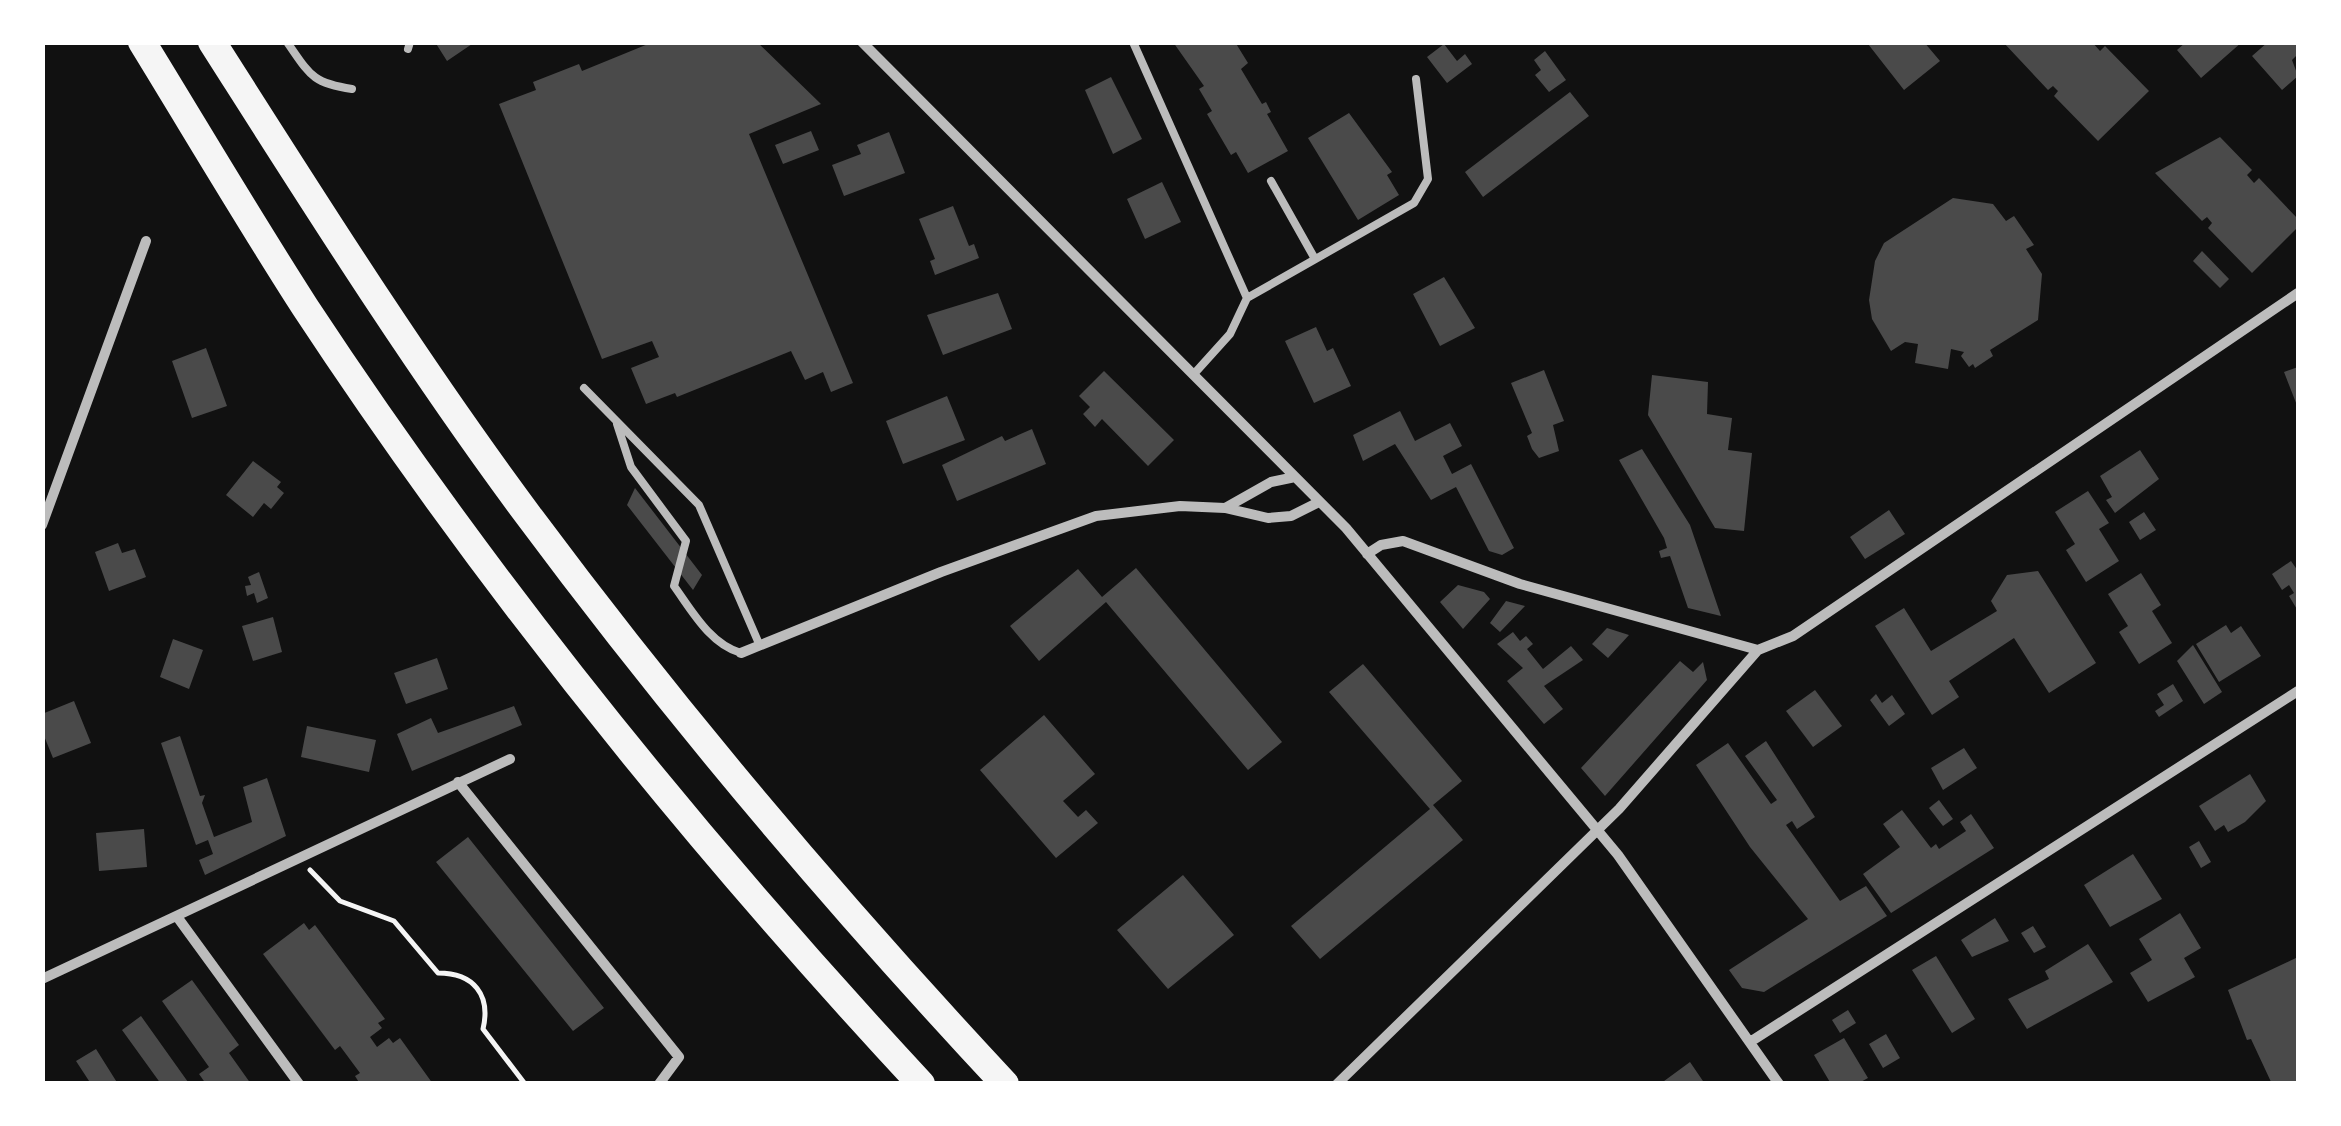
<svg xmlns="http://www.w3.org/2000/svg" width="2341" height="1126" viewBox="0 0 2341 1126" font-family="Raleway,sans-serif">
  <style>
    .building { fill: #4a4a4a }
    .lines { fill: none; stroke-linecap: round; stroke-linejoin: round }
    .path { stroke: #f5f5f5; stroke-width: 5 }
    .service { stroke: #bcbcbc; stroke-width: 8 }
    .minor { stroke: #bcbcbc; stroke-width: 10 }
    .motorway { stroke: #f5f5f5; stroke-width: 28 }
  </style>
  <rect width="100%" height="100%" fill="#111"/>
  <!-- building -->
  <path class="building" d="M435,42h40l-28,19z
    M653,42h104l64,62 -72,30 104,249 -22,9 -8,-20 -18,8 -14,-29 -114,46 -2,-4 -29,11 -15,-36 28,-11 -7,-16 -50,18 -103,-255 37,-14 -3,-8 46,-18 3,7z
    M1173,42h62l13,21 -7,6 21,35 4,-2 5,10 -4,2 21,37 -40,22 -12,-21 -5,3 -24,-41 5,-3 -13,-22 5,-3z
    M1924,42l16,19 -36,29 -36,-46z
    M2003,42h89l8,9 5,-5 44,45 -51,50 -44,-45 4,-5 -5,-5 -5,4z
    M2186,42h56l-41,36 -24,-28z
    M2268,42h30v12l-6,6 6,16 -16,14 -30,-34z
    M1444,44l13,17 8,-7 7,10 -25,19 -20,-26z
    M1545,51l21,29 -17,12 -14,-17 6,-5 -7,-10z
    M1111,77l31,62 -29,15 -28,-64z
    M1570,92l19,24 -106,81 -18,-25z
    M1349,113l43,59 -5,3 12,20 -41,25 -50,-82z
    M811,131l8,19 -36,14 -8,-19z
    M889,132l16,41 -61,23 -12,-31 29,-11 -4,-9z
    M2220,137l32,33 -5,5 7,8 5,-5 39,41v8l-46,46 -44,-45 4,-5 -5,-6 -5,4 -47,-48z
    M1162,182l19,40 -36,17 -18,-40z
    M1953,198l40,6 13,17 8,-5 20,29 -8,4 16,25 -4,46 -48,30 3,6 -18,12 -2,-4 -4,3 -8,-11 3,-4 -13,-3 -3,20 -33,-6 3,-19 -13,-2 -14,9 -19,-32 -3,-19 6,-39 9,-18z
    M953,206l16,40 5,-2 5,14 -44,17 -5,-14 5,-2 -16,-40z
    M2202,251l27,28 -9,9 -27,-27z
    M1444,277l31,51 -35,18 -27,-52z
    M998,293l14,36 -69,26 -16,-40z
    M1316,327l11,24 6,-3 18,38 -37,17 -29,-62z
    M206,348l21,58 -35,12 -20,-57z
    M2298,367v41l-14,-36z
    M1544,370l20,51 -11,4 6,26 -20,7 -7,-9 -5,-13 5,-3 -21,-50z
    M1104,371l70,69 -26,26 -46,-47 -7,8 -12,-13 7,-7 -11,-11z
    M1652,375l56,7 -1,32 25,4 -4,32 24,3 -8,78 -29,-3 -67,-113z
    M947,396l18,44 -62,24 -17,-43z
    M1400,411l15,30 35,-18 12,23 -19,10 9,18 19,-10 43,84 -12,7 -13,-4 -33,-64 -25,13 -36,-56 -32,17 -10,-26z
    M1032,429l14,35 -89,37 -15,-36 60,-29 3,5z
    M1642,449l48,76 31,91 -33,-8 -18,-52 -9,2 -2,-7 8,-3 -3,-10 -45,-78z
    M2140,450l19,29 -44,34 -9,-13 6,-3 -12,-21z
    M253,461l28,21 -4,5 7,6 -13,16 -7,-6 -11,14 -27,-22z
    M635,488l67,87 -9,15 -66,-85z
    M2088,491l21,32 -10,6 20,32 -33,21 -20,-32 9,-6 -20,-32z
    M1889,510l16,24 -40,25 -15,-22z
    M2144,512l12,18 -16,10 -11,-18z
    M118,543l4,10 13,-4 11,28 -37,14 -14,-39z
    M2291,561l7,10v40l-9,-15 5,-3 -5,-8 -7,5 -10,-16z
    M1136,568l146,174 -34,28 -142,-168 -67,59 -29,-35 68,-57 24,28z
    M2038,571l58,92 -47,30 -35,-55 -65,43 10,16 -27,18 -57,-89 29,-18 27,43 66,-40 -6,-10 16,-26z
    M259,572l9,26 -11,5 -3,-10 -7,3 -2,-10 6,-1 -3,-8z
    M2141,573l20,32 -9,6 20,32 -33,21 -20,-32 9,-6 -20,-32z
    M1458,585l26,7 6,7 -27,30 -23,-27z
    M1506,601l19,5 -25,26 -10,-9z
    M273,617l9,35 -29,9 -11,-35z
    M2226,625l5,8 10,-7 20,30 -42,26 -23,-38z
    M1607,628l22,7 -21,23 -16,-14z
    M1513,632l7,9 6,-5 7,8 -6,5 16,20 28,-23 12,14 -39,26 19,23 -19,15 -37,-43 16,-13 -26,-24z
    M173,639l30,11 -14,39 -29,-12z
    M2193,645l29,47 -18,12 -27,-43z
    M437,658l11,31 -42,15 -12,-31z
    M1680,661l13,11 10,-10 4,18 -102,116 -24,-28z
    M1363,664l99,117 -29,24 30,35 -143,119 -29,-33 139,-117 -101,-117z
    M2173,684l10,17 -24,16 -4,-6 9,-6 -7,-11z
    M1815,690l27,36 -29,21 -27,-36z
    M1876,694l6,9 10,-8 13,19 -16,12 -19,-26z
    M74,701l17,42 -38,15 -11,-27v-17z
    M514,706l8,19 -110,46 -15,-37 34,-16 7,15z
    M1044,715l51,59 -32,27 15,16 8,-7 12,13 -42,35 -76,-88z
    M307,726l69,14 -7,32 -68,-15z
    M180,736l20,60 5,-1 -3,8 12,34 38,-15 -9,-35 24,-9 19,58 -81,39 -6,-15 14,-6 -5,-14 -12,5 -35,-102z
    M1766,741l49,76 -18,12 -5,-8 -6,4 54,76 26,-15 21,30 -123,76 -22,-4 -13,-18 79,-51 -58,-72 -54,-82 32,-22 43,61 6,-4 -32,-44z
    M1964,748l13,20 -34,22 -12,-22z
    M2250,774l16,27 -21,21 -17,10 -4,-7 -9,6 -16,-25z
    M1939,800l14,19 -10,7 -14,-18z
    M1902,810l29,38 5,-4 3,5 27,-18 -6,-9 11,-8 23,34 -103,65 -28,-39 37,-27 -17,-23z
    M144,829l3,38 -48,4 -3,-38z
    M468,837l136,171 -31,23 -137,-169z
    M2199,841l12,21 -10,6 -12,-21z
    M2133,854l29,45 -52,28 -26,-42z
    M1183,875l51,60 -66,54 -51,-59z
    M2180,913l21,35 -17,10 11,19 -47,25 -18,-29 22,-13 -13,-21z
    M1995,918l14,23 -37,16 -11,-17z
    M304,923l5,7 6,-5 70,94 -7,4 4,5 -12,9 7,10 12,-9 4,5 7,-5 33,46h-73l-5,-8 5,-3 -20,-27 -5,4 -72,-96z
    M2033,926l13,21 -12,6 -13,-20z
    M2088,944l25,38 -86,47 -19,-30 41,-20 -4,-8z
    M1936,956l39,63 -23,14 -40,-63z
    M2298,957v127h-26l-21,-45 -4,1 -19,-50z
    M192,980l47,65 -10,8 22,31h-45l-7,-10 10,-7 -47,-66z
    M1848,1010l8,13 -16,10 -8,-13z
    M141,1016l47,66 -2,2h-25l-39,-54z
    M1886,1034l14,24 -17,10 -14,-24z
    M1844,1038l24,40 -11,6h-26l-17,-29z
    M96,1049l22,35h-27l-15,-23z
    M1690,1062l15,22h-45z"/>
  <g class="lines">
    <!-- path -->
    <path class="path" d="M310,870l30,31 54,20 44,52c36,0 53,22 45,56l42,55"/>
    <!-- service -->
    <path class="service" d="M287,42c23,33 25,41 65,47
      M1133,42l114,256
      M408,49l2,-7
      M1271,181l44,78
      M1193,375l37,-41 17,-36 167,-95 14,-24 -12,-100
      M584,388l115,117 61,141
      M617,424l14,43 55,74 -12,45c18,25 36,58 67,67"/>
    <!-- minor -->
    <path class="minor" d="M862,42l484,486 272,327 161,229
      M1225,508l46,-26 24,-5
      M42,525l104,-284
      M1367,554l14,-9 22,-4 117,43 238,66
      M741,653l200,-81 155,-56 84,-10 45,2 43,10 23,-2 28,-14
      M458,782l221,275 -20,27
      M178,918l121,166
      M42,979l468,-220
      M1750,1042l548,-351
      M1337,1084l282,-275 139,-159 35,-14 505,-343"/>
    <!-- motorway -->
    <path class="motorway" d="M142,42c54,88 107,178 163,265 181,275 392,536 616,777
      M212,42c102,160 203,321 316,473 148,199 308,388 477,569"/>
  </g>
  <!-- border -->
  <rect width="2341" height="1126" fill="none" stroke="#ffffff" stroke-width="90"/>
</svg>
